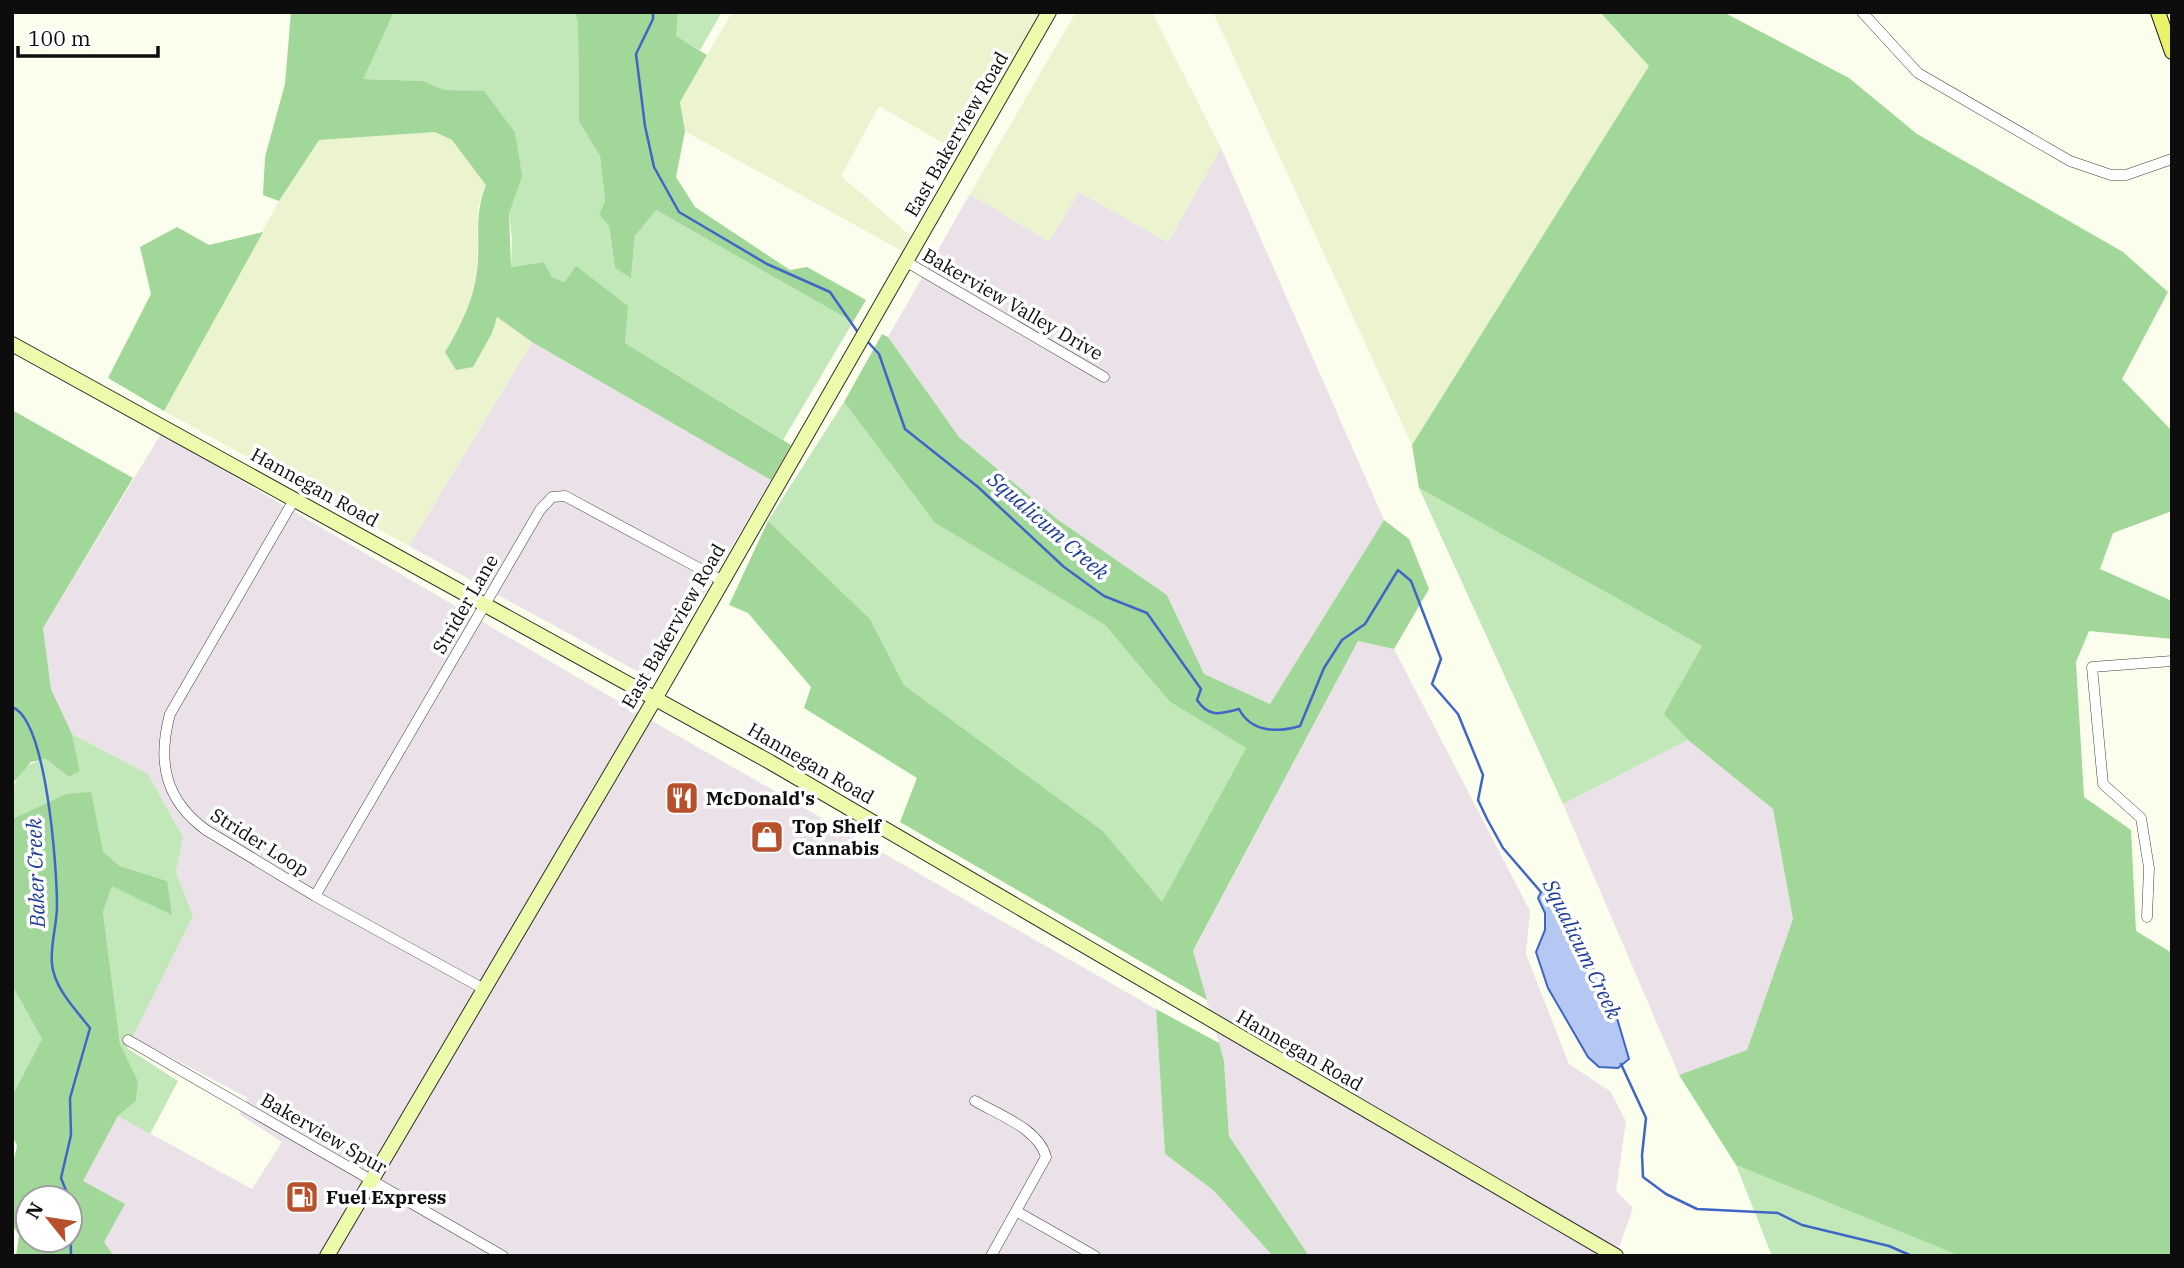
<svg xmlns="http://www.w3.org/2000/svg" width="2184" height="1268" viewBox="0 0 2184 1268" font-family="'IBM Plex Serif',serif">
  <style>
    .industrial { fill: #ebe1e9 }
    .farmland { fill: #ebf3cf }
    .green { fill: #c2e7b9 }
    .forest { fill: #a1d799; fill-rule: evenodd }
    .water { fill: #b4c8f3; stroke: #3f66c7; stroke-width: 2 }
    .lines { fill: none; stroke-linecap: round; stroke-linejoin: round }
    .stream { stroke: #3f66c7; stroke-width: 2.5 }
    .street-casing { stroke: #404040; stroke-width: 11 }
    .secondary-casing { stroke: #2f2f2f; stroke-width: 16 }
    .primary-casing { stroke: #1e1e1e; stroke-width: 16 }
    .street { stroke: #fff; stroke-width: 10 }
    .secondary { stroke: #ebfbab; stroke-width: 14 }
    .primary { stroke: #e9f269; stroke-width: 14 }
    .labels { text-anchor: middle; stroke-width: 7; stroke-linejoin: round; paint-order: stroke }
    .street-label { font-size: 19px; fill: #0d0d0d; stroke: #fff }
    .poi-label { font-size: 19px; font-weight: bold; fill: #0d0d0d; stroke: #fff; text-anchor: start }
    .water-label { font-size: 21px; font-style: italic; fill: #1c3c99; stroke: #fff }
  </style>
  <rect width="100%" height="100%" fill="#fcfeed"/>
  <!-- industrial -->
  <path class="industrial" d="M1221,148l163,372 -114,184 -66,-30 -37,-79 -110,-76 -98,-82 -71,-100 82,-143 79,47 30,-49 89,50z
    M532,342l239,138 -118,200 -244,-134z
    M161,434l498,291 497,284 9,145 48,36 60,66h-1159l-10,-14 -21,-61 35,-65 134,73 30,-47 -43,-28 9,-16 -116,-61 61,-121 -17,-44 7,-35 -35,-63 -76,-40 -21,-45 -8,-61z
    M1358,641l36,8 136,262 -4,43 43,110 41,27 16,30 -10,70 17,17 -17,48h-307l-80,-120 -5,-75 -31,-109z
    M1688,740l85,69 20,110 -46,131 -68,25 -116,-271z"/>
  <!-- farmland -->
  <path class="farmland" d="M732,12h310l-85,139 -78,-45 -38,70 70,60 -9,15 -217,-120 -5,-29z
    M1076,12h76l69,136 -53,94 -89,-50 -30,50 -79,-48z
    M1213,12h387l50,53 -238,380z
    M435,132l17,8 35,45 -9,21 -1,65 -12,47 -20,34 47,-19 4,-17 36,26 -123,204 -245,-135 115,-210 40,-61z"/>
  <!-- green -->
  <path class="green" d="M394,12h181l3,12 1,96 21,36 5,45 -6,13 10,12 6,42 16,9 4,-41 21,-26 197,112 -70,118 -158,-97 -49,-77 -12,16 -12,-5 -8,-15 -33,5 1,-28 -3,-25 12,-38 -6,-44 -31,-40 -39,-2 -22,-9 -61,-2z
    M678,12h44l-22,38 -25,-14z
    M844,402l91,121 170,102 65,77 76,46 -84,155 -59,-72 -199,-146 -34,-66 -102,-98z
    M1419,488l283,158 -37,68 23,26 -125,64z
    M72,734l76,40 35,63 -7,35 17,44 -66,132 51,33 -28,53 -32,-18 18,-15 2,-20 -18,-37 -17,-132 9,-27 55,-4 -47,-15 -17,-14 -37,-58 -54,25c0,-29 -1,-53 34,-60l23,18 11,-6z
    M12,985l30,54 -30,57z
    M1736,1165l224,91h-188z"/>
  <!-- forest -->
  <path class="forest" d="M291,12h103l-31,67 60,2 22,9 39,1 31,41 7,44 -13,38 2,53 33,-5 8,15 12,5 12,-16 52,40 -3,37 166,102 -20,35 -239,-138 -35,-25 -5,16 -19,34 -17,3 -11,-18c16,-26 28,-51 32,-81 4,-32 -4,-53 9,-86l-34,-45 -17,-8 -116,8 -40,61 -16,-6 2,-38 20,-73z
    M575,12h103l-2,24 31,19 -27,47 5,29 -9,46 19,30 95,63 17,-3 59,33 -13,22 -197,-112 -21,26 -4,42 -16,-10 -6,-42 -10,-12 6,-13 -5,-45 -21,-35 -1,-97z
    M1600,12h123l126,66 68,56 206,118 45,40 -46,87 50,52v80l-59,22 -13,36 72,32v38l-83,-8 -13,31 8,135 47,33 5,101 36,22v303h-212l-224,-91 -57,-90 68,-25 46,-131 -20,-110 -85,-69 -24,-26 38,-68 -283,-158 -7,-43 237,-379z
    M177,227l32,18 54,-13 -99,179 -56,-33 43,-84 -11,-47z
    M882,334l6,3 71,100 98,82 110,76 37,79 66,30 114,-184 25,19 20,50 -35,60 -36,-8 -165,310 14,49 -307,-178 17,-44 -113,-70 7,-21 -63,-74 -19,-8 39,-84 102,98 34,66 199,146 59,71 84,-154 -76,-46 -65,-77 -170,-102 -91,-121z
    M12,410l121,68 -90,150 8,61 21,45 8,37 -11,6 -23,-18 -15,3 -19,22z
    M91,792l12,60 17,14 47,15 5,34 -60,-29 -9,26 17,132 18,37 -2,20 -18,15 -35,65 42,23 -21,38 10,14h-98l3,-21 -7,-10v-58l5,-21 -5,-12v-38l30,-57 -30,-54v-166l54,-25zM28,1198h42v42h-42z
    M1156,1009l63,34 5,18 5,75 80,120h-36l-60,-66 -48,-36z"/>
  <!-- water -->
  <path class="water" d="M1548,890l64,111 17,58 -11,9 -19,-1 -11,-10 -40,-69 -12,-36 9,-22v-17l-7,-15 3,-6z"/>
  <g class="lines">
    <!-- stream -->
    <path class="stream" d="M653,12v7l-17,35 9,72 9,41 25,45 88,52 63,28 29,42
      M867,341l12,13 26,75 73,58 86,80 40,29 43,17 54,76 -4,11c12,18 23,14 42,9 12,23 37,24 61,17l24,-58 18,-28 23,-16 33,-54 13,11 30,78 -9,25 26,30 25,61 -5,25 9,19 16,29 38,44
      M12,707c35,12 45,163 45,199 0,19 -7,39 -5,58 2,24 24,46 38,64l-20,70 1,37 -10,43 8,20
      M1621,1064l25,54 -4,37 1,22 23,17 31,15 81,4 24,12 87,21 23,10
      M70,1201l1,55"/>
    <defs>
      <path id="street" d="M1862,12l56,61 152,88 41,14h15l46,-16
        M905,261l199,116
        M295,498l-125,216c-13,48 -5,86 36,116l109,66 167,92
        M315,896l225,-386 12,-13 13,-1 156,84
        M2147,917l2,-49 -8,-50 -38,-34 -11,-117 80,-6
        M128,1040l375,216
        M975,1101c24,14 64,28 71,56l-55,99
        M1016,1211l79,45"/>
      <path id="secondary" d="M12,344l758,418 846,494
        M327,1256l329,-559 393,-685"/>
      <path id="primary" d="M2158,12l14,40"/>
    </defs>
    <!-- street casing -->
    <use href="#street" class="street-casing"/>
    <!-- secondary casing -->
    <use href="#secondary" class="secondary-casing"/>
    <!-- primary casing -->
    <use href="#primary" class="primary-casing"/>
    <!-- street -->
    <use href="#street" class="street"/>
    <!-- secondary -->
    <use href="#secondary" class="secondary"/>
    <!-- primary -->
    <use href="#primary" class="primary"/>
  </g>
  <!-- icons -->
  <defs>
    <symbol id="restaurant-square" viewBox="-11 -11 22 22"><rect x="-9" y="-9" width="18" height="18" rx="4" fill="#b7502b" stroke="#fff"/><path d="M-5-6h1v4h1v-4h1v4h1v-4h1v5L-1.5 .5V6h-2V.5L-5-1ZM5-6V6H3V1.5H1.5Q1.5-4 5-6Z" fill="#fff"/></symbol>
    <symbol id="shop-square" viewBox="-11 -11 22 22"><rect x="-9" y="-9" width="18" height="18" rx="4" fill="#b7502b" stroke="#fff"/><path d="M-5-2.5h2.3a2.7 3.5 0 0 1 5.4 0H5L5.5 6h-11ZM-1.5-2.5h3a1.5 2.3 0 0 0-3 0Z" fill="#fff"/></symbol>
    <symbol id="fuel-square" viewBox="-11 -11 22 22"><rect x="-9" y="-9" width="18" height="18" rx="4" fill="#b7502b" stroke="#fff"/><path d="M-5.5-6h7V0h2V4h1.3V-2.5L3-4.5l.8-.8L6-3V5H2.5V1h-1V6h-7ZM-4.2-4.7v3.2H.2V-4.7Z" fill="#fff"/></symbol>
  </defs>
  <g fill-rule="evenodd">
    <use href="#restaurant-square" x="663" y="779" width="38" height="38"/>
    <use href="#shop-square" x="748" y="818" width="38" height="38"/>
    <use href="#fuel-square" x="283" y="1178" width="38" height="38"/>
  </g>
  <g class="labels">
    <!-- street labels -->
    <g class="street-label">
      <text transform="translate(956 134) rotate(-60)" y="7">East Bakerview Road</text>
      <text transform="translate(1013 304) rotate(30)" y="7">Bakerview Valley Drive</text>
      <text transform="translate(315 487) rotate(29)" y="7">Hannegan Road</text>
      <text transform="translate(465 604) rotate(-60)" y="7">Strider Lane</text>
      <text transform="translate(673 626) rotate(-60)" y="7">East Bakerview Road</text>
      <text transform="translate(811 763) rotate(30)" y="7">Hannegan Road</text>
      <text transform="translate(260 842) rotate(32)" y="7">Strider Loop</text>
      <text transform="translate(1300 1050) rotate(30)" y="7">Hannegan Road</text>
      <text transform="translate(324 1133) rotate(30)" y="7">Bakerview Spur</text>
    </g>
    <!-- poi labels -->
    <g class="poi-label">
      <text x="706" y="805">McDonald's</text>
      <text x="792" y="833">Top Shelf<tspan x="792" dy="22">Cannabis</tspan></text>
      <text x="326" y="1204">Fuel Express</text>
    </g>
    <!-- water labels -->
    <g class="water-label">
      <text transform="translate(1048 526) rotate(41)" y="7">Squalicum Creek</text>
      <text transform="translate(36 873) rotate(-92)" y="7">Baker Creek</text>
      <text transform="translate(1582 949) rotate(64)" y="7">Squalicum Creek</text>
    </g>
  </g>
  <!-- border -->
  <rect width="2184" height="1268" fill="none" stroke="#0d0d0d" stroke-width="28"/>
  <!-- north arrow -->
  <g transform="translate(49 1219) rotate(300)"><circle r="33" fill="#ffffff" stroke="#9e9e9e" stroke-width="2"/>
  <path d="M0-5L12 26L0 18L-12 26Z" fill="#b7502b"/>
  <text y="-10" font-size="19" font-weight="bold" text-anchor="middle" fill="#0d0d0d">N</text>
  </g>
  <!-- scale -->
  <path d="M18 46v10h140v-10" fill="none" stroke="#0d0d0d" stroke-width="3.5"/>
  <text x="28" y="46" font-size="21" fill="#0d0d0d" stroke="#ffffff" stroke-width="5" paint-order="stroke">100 m</text>
</svg>
